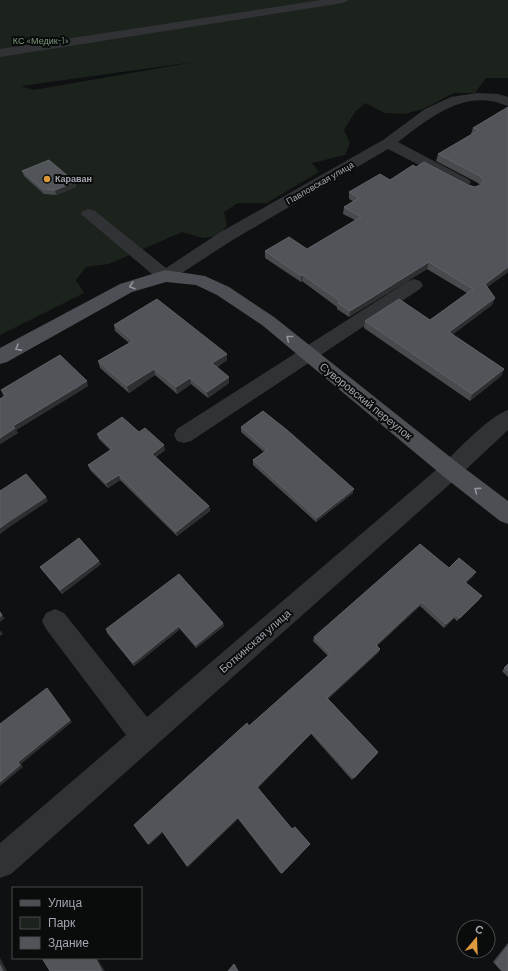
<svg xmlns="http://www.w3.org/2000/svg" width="508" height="971" viewBox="0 0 508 971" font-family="Barlow,sans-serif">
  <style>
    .green { fill: #1c231d; fill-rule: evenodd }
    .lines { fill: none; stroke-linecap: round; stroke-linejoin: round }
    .minor { fill: #313235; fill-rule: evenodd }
    .major { fill: #4d4f54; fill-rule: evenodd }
    .wall { fill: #484a4d }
    .shaded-wall { fill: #2d2f31 }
    .building { fill: #515458; stroke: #5e6166 }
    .oneway { stroke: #91959e }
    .poi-dot { fill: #dd993b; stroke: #0a0b0b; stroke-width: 1.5 }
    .labels { text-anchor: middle; stroke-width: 4; stroke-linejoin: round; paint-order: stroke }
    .far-park-label { font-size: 9px; fill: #7b997b; stroke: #0a0b0b }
    .far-poi-label { font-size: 9px; font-weight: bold; fill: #a2a7b0; stroke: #0a0b0b; text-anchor: start }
    .far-street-label { font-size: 9px; fill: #a2a7b0; stroke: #0a0b0b }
    .street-label { font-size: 11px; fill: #a2a7b0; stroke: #0a0b0b }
  </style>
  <rect width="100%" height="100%" fill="#0f1011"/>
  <!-- green -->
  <path class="green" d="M0,0h508v78h-22l-11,15h-21l-31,16 -18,5 -20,-1 -20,-10 -10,9 -11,18 6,13 -5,12 -33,8 7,9 -52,31h-29l-14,9 3,14 -9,10 -15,2 -21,-6 -73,32 -23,3 -10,13 8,13 -84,42zM194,62l-160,28 -13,-4z"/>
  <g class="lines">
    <!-- minor -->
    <path class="minor" d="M321,0h28l-6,3 -343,54v-8z
      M477,93l21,1 10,3v9c-4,-1 -8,-3 -12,-4 -38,-9 -70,19 -98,40l70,37 3,3 -3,3 -5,2 -5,-2 -70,-36 -157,92 -60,39 -6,2 -6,-2 -78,-66 2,-3 6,-2 6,2 71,57 53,-35 164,-93 42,-31 26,-12z
      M414,279l6,2 3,4 -3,4 -229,152 -7,2 -7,-2 -3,-6 3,-6 231,-148z
      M508,410v20l-49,46 -448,398 -11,4v-35l126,-108 -80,-106 -4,-8 4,-8 9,-4 9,4 83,104 296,-253c17,-16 45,-47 65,-54z"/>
    <!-- major -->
    <path class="major" d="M165,270l40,6 24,11 45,30 185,147 49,37v23l-8,-3 -57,-45 -181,-151 -45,-30 -21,-10 -30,-3 -34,10 -125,70 -7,2v-16l120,-64z"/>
  </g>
  <!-- wall -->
  <path class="wall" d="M508,107v165l-21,15 8,11 -3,7 -40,29 52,35 -3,7 -31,25 -106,-73 1,-7 65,-1 37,-27 -40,-24 -78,48 -12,-8v-2l-35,-26 -1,1 -36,-24v-7l42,-2 48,-29 -12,-6 1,-7 9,-6 -4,-2v-7l41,-12 26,-13 59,20 5,-2 -2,-2 -42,-22 2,-7 34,-20h-1l2,-6z
    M22,171l53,11 1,5 -20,8 -12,-1 -20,-18z
    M114,325l113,29v6l-10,7 12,16 -21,15 -17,-14 -14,10 -22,-19 -26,18 -29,-25 -2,-7 31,-18 -14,-12z
    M88,386l-72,44 2,3 -18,11v-45l4,-3 -1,-1 -2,-5z
    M241,427l112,66 -37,29 -63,-57v-5l11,-8 -23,-20z
    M139,432l26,18 -9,7 53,49 1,5 -33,25 -57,-56 -12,8 -18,-18 -2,-5 22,-15 -11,-11 -2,-5z
    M101,564l-39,30 -20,-24 -2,-3z
    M449,568l24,8 -7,7 13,17 -22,21 -3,-3 -10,10 -24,-22 -43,40 2,6 -51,47 50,53 -1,2 -25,26 -41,-46 -53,54 34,41 17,16 -28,29 -43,-55 -50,48 -25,-35 -14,13 100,-119 79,-70 -15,-15 1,-4z
    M223,623l1,3 -28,22 -16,-19 -46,37 -27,-33 -1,-4z
    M508,664v13l-6,-6z
    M508,943v28h-7l-8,-9z"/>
  <!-- shaded-wall -->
  <path class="shaded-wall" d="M75,182l1,5 -20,8 -1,-5z
    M429,262l-2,7 -78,48 1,-6z
    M508,267v5l-26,19 3,-7z
    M303,275l-1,6 -1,1v-6z
    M495,298l-3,7 -45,34 2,-7z
    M227,354v6l-14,9 -1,-6z
    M154,369l1,6 -26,18 -2,-7z
    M504,369l-3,7 -31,25 2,-7z
    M229,377v6l-21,15 -1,-6z
    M190,378l1,6 -14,10 -1,-7z
    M87,381l1,5 -72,44 2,3 -18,11v-6l13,-12z
    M164,445l1,5 -12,9 -1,-5z
    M119,475l1,5 -12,8 -2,-5z
    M354,489l-1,4 -37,29 1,-4z
    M46,497l2,4 -37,25 -11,8v-6l8,-6z
    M209,506l1,5 -33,25 -1,-4z
    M99,561l2,3 -39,30 -2,-4z
    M476,572l-3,4 -10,10 2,-4z
    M482,596l-3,4 -22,21z
    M422,602l-2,4 -45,42 1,-3z
    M2,615l3,3 -5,4v-5z
    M456,615l-2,3 -10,10 2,-4z
    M223,623l1,3 -28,22v-3z
    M179,626l1,3 -46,37 -1,-3z
    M0,631h1l2,3 -3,2z
    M380,649l-1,3 -53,49 1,-3z
    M49,691l23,31 -51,42 2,3 -23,19v-4z
    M312,732l-1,2 -54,55v-2z
    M378,752l-1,2 -25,26 2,-2z
    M238,817v2l-50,48 -1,-1z
    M162,831l1,1 -14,13 -1,-1z
    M0,958l7,13h-4l-3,-6z
    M95,958h2l8,13h-3z"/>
  <!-- building -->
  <path class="building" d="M508,107v160l-23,17 10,14 -46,34 55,37 -32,25 -107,-73 34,-22 31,21 43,-31 -44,-27 -79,49 -12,-8 2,-2 -37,-26 -2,1 -36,-25 24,-14 18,12 54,-32 -17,-10 15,-9 -10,-6 31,-18 10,6 23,-15 3,2 8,-5 44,23 7,2 5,-2 4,-5 -4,-4 -42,-22 41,-24 -6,-2z
    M49,160l26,22 -20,8 -12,-1 -21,-18z
    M157,299l70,55 -15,9 17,14 -22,15 -17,-14 -14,9 -22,-18 -27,17 -29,-25 35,-20 -19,-16z
    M60,355l27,26 -74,45 2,2 -15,10v-39l6,-4 -5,-5z
    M263,411l24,19 67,59 -37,29 -64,-58 14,-10 -26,-23z
    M122,417l17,15 6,-4 19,17 -12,9 57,52 -33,26 -57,-57 -13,8 -18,-18 24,-16 -15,-15z
    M26,474l20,23 -38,25 -8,6v-37z
    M79,538l20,23 -39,29 -20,-23z
    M420,544l29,24 10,-10 17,14 -11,10 17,14 -22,22 -4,-3 -10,9 -24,-22 -46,43 4,4 -53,49 51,54 -24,26 -42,-46 -55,55 35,42 3,-2 15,17 -28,29 -44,-56 -51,49 -25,-35 -14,13 -14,-19 113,-102 2,3 81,-72 -16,-17z
    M179,574l44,49 -27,22 -17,-19 -46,37 -27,-34z
    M0,612l2,3 -2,2z
    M508,664v7l-4,-3z
    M47,688l23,32 -52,42 2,3 -20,17v-58z
    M508,947v24h-5l-7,-8z
    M42,958h53l7,13h-52z
    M234,964l4,7h-10z
    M0,965l3,6h-3z"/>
  <!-- one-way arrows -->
  <defs><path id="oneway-chevron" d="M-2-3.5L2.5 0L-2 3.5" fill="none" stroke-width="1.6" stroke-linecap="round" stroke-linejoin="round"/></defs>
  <g class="oneway">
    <use href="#oneway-chevron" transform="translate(132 286) rotate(162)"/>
    <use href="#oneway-chevron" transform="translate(289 338) rotate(-141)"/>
    <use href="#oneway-chevron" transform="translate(18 348) rotate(151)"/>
    <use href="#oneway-chevron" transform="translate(477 490) rotate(-143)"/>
  </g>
  <!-- markers -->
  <circle class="poi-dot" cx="47" cy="179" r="4"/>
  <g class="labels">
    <!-- far-park labels -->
    <g class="far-park-label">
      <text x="41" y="44">КС «Медик-1»</text>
    </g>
    <!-- far-poi labels -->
    <g class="far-poi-label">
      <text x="55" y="182">Караван</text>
    </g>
    <!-- far-street labels -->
    <g class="far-street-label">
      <text transform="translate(320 183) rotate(-30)" y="3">Павловская улица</text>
    </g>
    <!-- street labels -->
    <g class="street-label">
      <text transform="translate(366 401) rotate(39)" y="4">Суворовский переулок</text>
      <text transform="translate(255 641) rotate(-41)" y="4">Боткинская улица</text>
    </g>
  </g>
  <!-- legend -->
  <rect x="12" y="887" width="130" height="72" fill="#0a0b0b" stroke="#47494d"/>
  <rect x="20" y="900" width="20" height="6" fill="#4d4f54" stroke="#47494d"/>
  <text x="48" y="907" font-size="12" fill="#a2a7b0">Улица</text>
  <rect x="20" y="917" width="20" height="12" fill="#1c231d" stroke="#47494d"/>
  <text x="48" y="927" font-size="12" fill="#a2a7b0">Парк</text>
  <rect x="20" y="937" width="20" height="12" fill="#515458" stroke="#47494d"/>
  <text x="48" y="947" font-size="12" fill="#a2a7b0">Здание</text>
  <!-- north arrow -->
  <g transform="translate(476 939) rotate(19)"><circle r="19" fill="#0a0b0b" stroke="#47494d"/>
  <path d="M0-3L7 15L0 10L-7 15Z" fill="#dd993b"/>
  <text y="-6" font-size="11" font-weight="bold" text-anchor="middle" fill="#a2a7b0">С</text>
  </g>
</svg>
